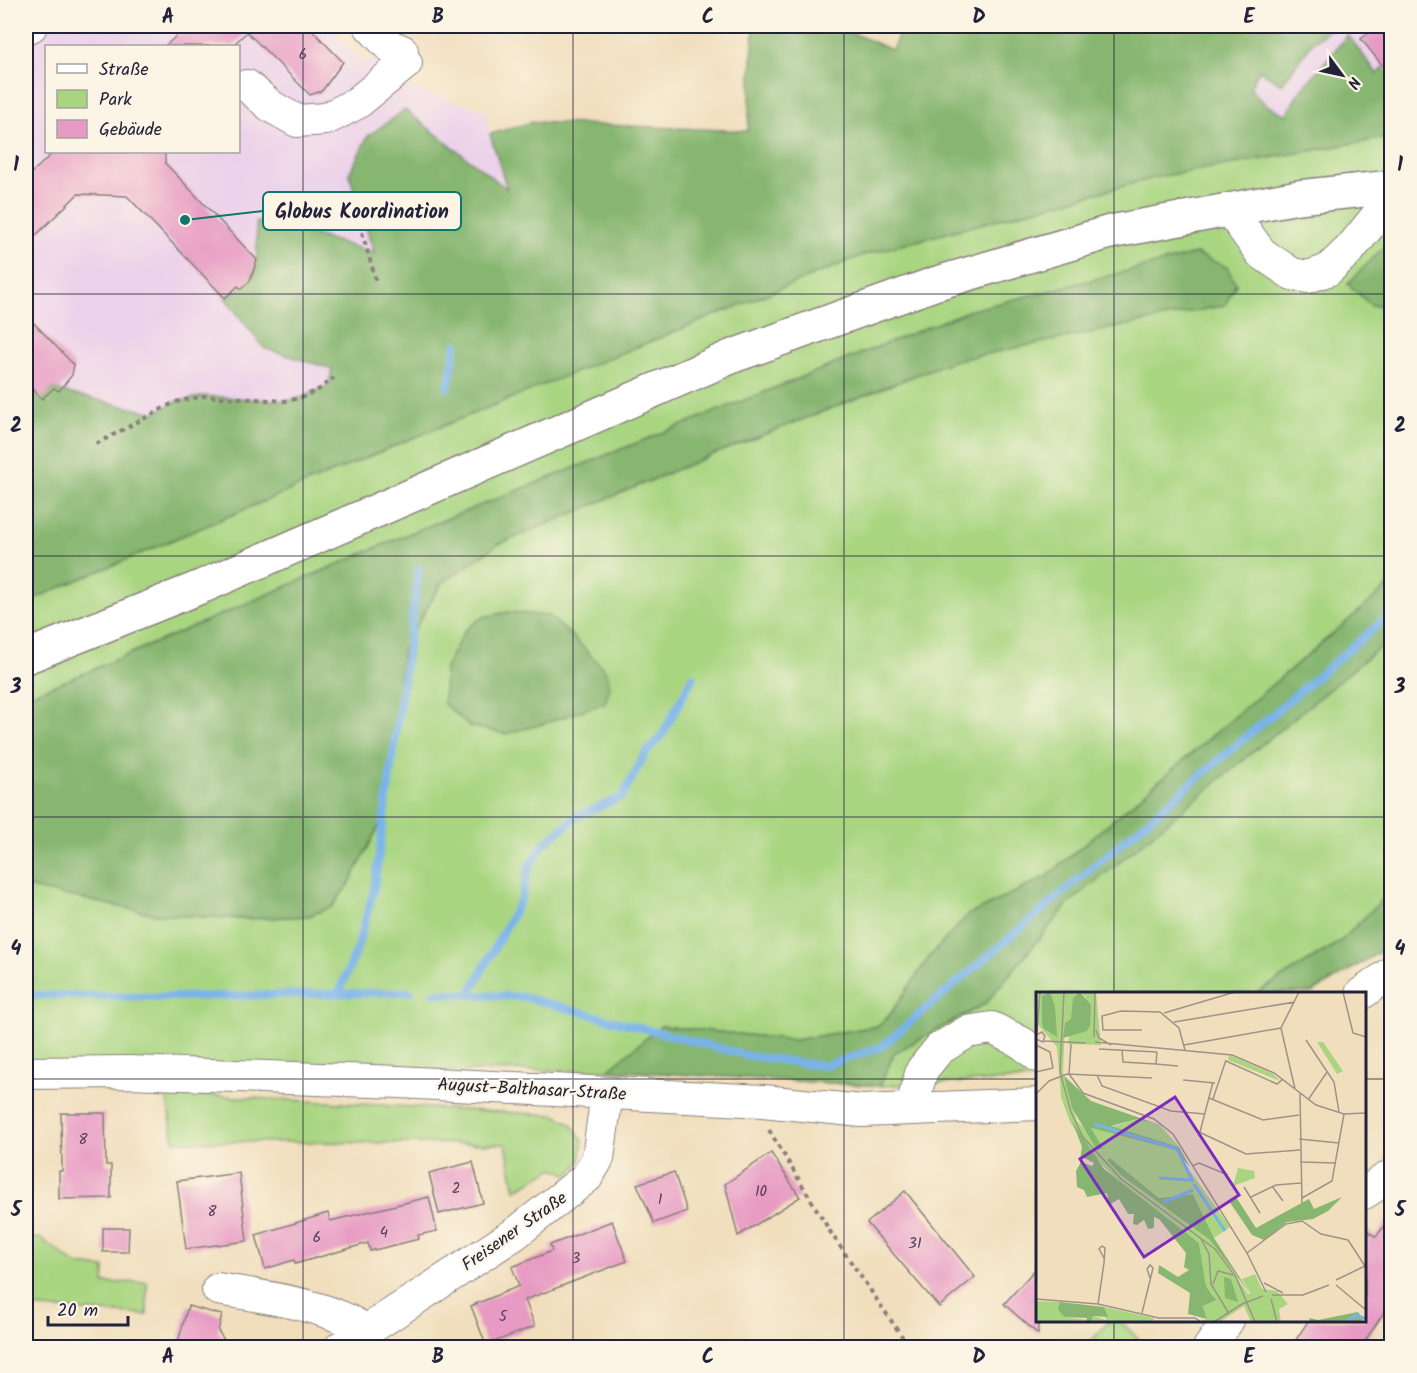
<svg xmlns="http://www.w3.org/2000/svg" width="1417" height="1373" viewBox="0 0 1417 1373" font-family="Kalam,sans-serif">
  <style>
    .built { fill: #ecd1ea; fill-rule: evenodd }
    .green { fill: #a9d581; stroke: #667c5e; stroke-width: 1.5 }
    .forest { fill: #86b66f; stroke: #546c55; stroke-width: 1.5 }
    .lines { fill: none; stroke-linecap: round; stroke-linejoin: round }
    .stream { stroke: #79b3e9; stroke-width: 8 }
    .building { fill: #e79ac3 }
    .minor-casing { stroke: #89807c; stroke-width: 34 }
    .highway-casing { stroke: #89807c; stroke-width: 36 }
    .path { stroke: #89807c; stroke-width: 4; stroke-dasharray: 4.5 4.5; stroke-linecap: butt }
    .minor { stroke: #fff; stroke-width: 32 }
    .highway { stroke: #fff; stroke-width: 33 }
    .grid { fill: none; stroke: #22223b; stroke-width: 1.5; stroke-opacity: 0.55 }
    .labels { text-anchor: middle; stroke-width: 4.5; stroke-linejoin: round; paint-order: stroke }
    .number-label { font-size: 15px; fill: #53405d }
    .street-label { font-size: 18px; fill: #22223b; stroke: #fcf5e5 }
    .inset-river { fill: none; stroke: #79b3e9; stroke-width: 3 }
    .inset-road { fill: none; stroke: #9e9388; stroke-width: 1.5 }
    .view { fill: #7b2cbf; fill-opacity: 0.15; stroke: #7b2cbf; stroke-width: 3 }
    .inset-edge { fill: none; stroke: #22223b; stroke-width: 3 }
    .leader { fill: none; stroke: #0f766e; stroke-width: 2 }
    .callout-dot { fill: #0f766e; stroke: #fcf5e5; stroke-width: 2 }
    .callout { fill: #fcf5e5; stroke: #0f766e; stroke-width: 2 }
    .callout-label { font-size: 20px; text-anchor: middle; font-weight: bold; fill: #22223b }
    .neatline { fill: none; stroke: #22223b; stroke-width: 2 }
    .grid-label { font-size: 20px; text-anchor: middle; font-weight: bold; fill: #22223b }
  </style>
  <rect width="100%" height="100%" fill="#fcf5e5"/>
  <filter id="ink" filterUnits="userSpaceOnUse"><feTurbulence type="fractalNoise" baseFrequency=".0167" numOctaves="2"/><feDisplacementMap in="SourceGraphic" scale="12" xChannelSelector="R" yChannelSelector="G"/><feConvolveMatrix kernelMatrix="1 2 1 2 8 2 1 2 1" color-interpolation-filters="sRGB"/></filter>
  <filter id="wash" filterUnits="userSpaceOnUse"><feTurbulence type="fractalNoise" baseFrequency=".008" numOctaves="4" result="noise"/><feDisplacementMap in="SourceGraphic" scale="24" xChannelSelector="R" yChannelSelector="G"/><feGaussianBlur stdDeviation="1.35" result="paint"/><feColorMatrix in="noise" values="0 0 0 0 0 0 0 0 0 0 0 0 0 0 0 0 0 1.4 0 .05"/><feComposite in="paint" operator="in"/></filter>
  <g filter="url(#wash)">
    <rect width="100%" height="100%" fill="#f0debc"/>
    <!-- built -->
    <path class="built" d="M26,26h301l38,39 16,-15 27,38 78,23 4,23 43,-13 215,10 6,-105h82l56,24 10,-24h385l25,17 22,-17h57v36l-14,12 -29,-39 -50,58 -12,22 -441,112 -496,-53 25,79 -95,-29 -23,-1 1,37 -7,21 -9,8 -16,9 39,50 69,21 -4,16 -26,12 -16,4 -82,-5 -30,6 -21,11 -95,-22 -5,-3 -12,11 -8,-8 -8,6zM46,46h192v106h-192z"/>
    <!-- green -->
    <path class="green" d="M1391,137v103l-43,44 23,21 20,1v278l-345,293 -78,38 -38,41 -41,60 -12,10 -82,14 -134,-14 -53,44 -582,3v-186l129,27 90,5 63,-3 24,-9 17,-23 37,-72 17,-163 38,-65 56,-39 212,-89 243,-95 272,-56 12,-21 -10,-17 -30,-13 -228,57 -562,224 -333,143 -47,18v-94l387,-164 450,-183 294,-78z
      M1391,638v253l-50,50 -84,52 -219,1 -1,85 -157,7 14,-33 91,-49 82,-99z
      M166,1093l389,22 15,8 13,17 -3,22 -11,13 -15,-7 -39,22 -9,-46 -332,-3z
      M40,1238l37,27 28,3 -1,15 43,-1v33l-121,-8v-68z
      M1110,1320l10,1 27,26h-61z"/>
    <!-- forest -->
    <path class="forest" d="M754,26h82l56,24 10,-24h432l-22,17 -30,41 -23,-14 -9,18 15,16 21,11 12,-21 50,-59 29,39 14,-12v75l-234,40 -294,78 -450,183 -387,164v-205l8,-7 8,8 12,-10 5,3 95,22 21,-11 30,-6 82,5 16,-4 26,-12 3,-16 -68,-21 -39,-50c38,-20 32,-37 31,-76l23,2 95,29 -25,-79 19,-38 37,-26 102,79 -17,-55 43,-12 215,9z
      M1391,240v66l-20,-1 -23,-21z
      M1196,254l31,13 9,17 -11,21 -273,56 -243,95 -212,89 -56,39 -38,65 -17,163 -37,72 -17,23 -24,9 -63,3 -90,-5 -129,-27v-191l47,-18 333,-143 562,-224z
      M1391,584v54l-324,267 -82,99 -91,49 -14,33 -272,-16 53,-44 134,14 82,-14 12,-10 41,-60 38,-41 78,-38z
      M508,612l41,4 25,22 33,34 3,14 -5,17 -62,21 -38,10 -36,-8 -25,-22 1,-36 20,-38 18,-13z
      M1391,891v54l-79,48h-55l84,-52z"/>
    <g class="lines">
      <!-- stream -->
      <path class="stream" d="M448,388l8,-43
        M359,942l15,-53 45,-320
        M339,993l18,-44
        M434,993l89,4 226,59 75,10 57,-19 511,-434
        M26,995l152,2 232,-5
        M469,995l53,-98 7,-31 16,-23 31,-26 46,-20 23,-43 17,-19 31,-58"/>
    </g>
    <g id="blocks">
      <!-- building -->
      <path class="building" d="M188,26h120l35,36 -21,29 -12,4 -63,-63 -15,14h-67z
        M1377,26h8l7,8v43l-31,-38z
        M54,152h111v11l92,97 -7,21 -9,8 -3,-3 -13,12 -98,-102 -49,-2 -52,51v-67z
        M26,315l48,50 -2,10 -13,16 -5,-3 -12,11 -16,-17z
        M61,1113h44l1,52h5v33l-52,1v-28h3z
        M771,1153l29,44 -62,39 -13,-52z
        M473,1162l10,41 -44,11 -10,-41z
        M674,1172l13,39 -33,12 -17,-39z
        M239,1173l8,68 -61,8 -9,-68z
        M905,1191l70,86 -36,30 -72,-84z
        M429,1197l8,34 -19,4 1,4 -49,12 -2,-8 -73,21 -1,-4 -29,9 -9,-34 72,-22 2,8z
        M1392,1215v85l-27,41 -5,6h-69l18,-27h56v-91l11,8z
        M612,1221l15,40 -102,39 10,26 -49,19 -15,-39 48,-20 -7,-19 40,-16 -2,-6z
        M103,1228h26l-1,24h-25z
        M1038,1266v68l-34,-30z
        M188,1306l34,9 -4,16 11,16h-29l-22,-5z"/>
    </g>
  </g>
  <g filter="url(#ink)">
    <use href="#blocks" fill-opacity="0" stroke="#89807c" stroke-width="1.5"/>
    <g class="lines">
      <defs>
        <path id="minor" d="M370,26l18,19 14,6
          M26,28l5,-2
          M247,86l25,21 25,14 29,-2 31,-16 49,-40
          M1229,209l32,44 31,21 16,3 20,-7 23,-22 26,-32 13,-28
          M1361,994l31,-22
          M26,1073l103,-1 270,10 364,19 99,10 176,-7
          M911,1109l11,-39 17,-21 28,-17 25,-4 30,15 16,13
          M1364,1193l28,-18
          M218,1289c45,8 110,15 148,42
          M340,1348l176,-115 71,-56 11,-19 9,-65
          M1209,1348l19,-28"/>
        <path id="highway" d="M26,657l177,-71 530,-230 201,-72 176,-52 188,-35 94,-10"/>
      </defs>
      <!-- minor casing -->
      <use href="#minor" class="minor-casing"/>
      <!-- highway casing -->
      <use href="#highway" class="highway-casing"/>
      <!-- path -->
      <path class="path" d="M357,215l19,66
        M96,444l79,-42 30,-6 82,5 16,-4 15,-7 16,-12
        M769,1130l62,103 79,115"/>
      <!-- minor -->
      <use href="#minor" class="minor"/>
      <!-- highway -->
      <use href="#highway" class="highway"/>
    </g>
  </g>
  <!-- grid -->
  <path class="grid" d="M303,26v1322M573,26v1322M844,26v1322M1114,26v968M26,294h1366M26,556h1366M26,817h1366M26,1079h1012M1364,1079h28M1114,1320v28"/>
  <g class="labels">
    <!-- number labels -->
    <g class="number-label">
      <text x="303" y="59">6</text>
      <text x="83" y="1144">8</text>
      <text x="456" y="1193">2</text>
      <text x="761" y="1196">10</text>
      <text x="660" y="1204">1</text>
      <text x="212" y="1216">8</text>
      <text x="384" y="1237">4</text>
      <text x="317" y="1242">6</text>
      <text x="915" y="1248">31</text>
      <text x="576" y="1263">3</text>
      <text x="503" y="1321">5</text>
    </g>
    <!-- street labels -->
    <g class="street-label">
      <text transform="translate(532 1089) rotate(3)" y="6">August-Balthasar-Straße</text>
      <text transform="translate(514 1231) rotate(-35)" y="6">Freisener Straße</text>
    </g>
  </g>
  <!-- overview -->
  <g transform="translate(1036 992)">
    <rect width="330" height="330" fill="#f0debc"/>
    <path d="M0,0h43l-8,28 -6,3 -2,49 14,49 24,24 -10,-17 84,22 55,77 -16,11 -21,-44 -34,4 -49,-40 12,18 88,64 38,54h3l-9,-15 13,-5 7,15 15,2 11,13 -9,5 2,13h-30l-7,-16 -24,16h-22l9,-3 -4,-13 10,-11 -7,-9 -7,-43 -76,-57 -32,-32 -21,-32 -9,-25 -4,-50 -21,-25zM44,0h16l5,53 -33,-1 1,-9 7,-1 10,-37zM281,50h6l20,29 -6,3zM193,63l44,19 7,7 -52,-21zM101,127l23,6 19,22 -68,-20zM202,176l16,3 1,7 -22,8zM0,309l24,1 4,15 24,3 -52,2zM68,315l50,11 -1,4h-62l2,-6 13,4z" fill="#a9d581"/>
    <path d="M14,0l5,14 2,31 -14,-9 -1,-8v-24zM44,0l11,13 -1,20 -3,6 -24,7 2,-15 6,-4 2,-21zM28,84l27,25 69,24 -23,-6 -26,7 68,21 11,20 -15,-17 -84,-22 12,20 -6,2 -25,-42zM36,129l32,48 95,74 7,43 10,14 -13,6 4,13 -19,-5 2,-21 -32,-20 1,-8 19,12 11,-7 -5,-3 2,-14 -27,-34 -5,-2v11l-6,1 -4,-9 -7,5 -4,-1 1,-10h-6l-9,-15 -10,6 -2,-12 -20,4 -3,-7 -7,-3 -1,-16 5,-9 11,4 2,-3 -12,-6 -2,3 2,-13zM74,166l49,40 34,-4 21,44 37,57 -41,-55 -88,-64 -15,-16zM200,205l20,31 53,-29 5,10 28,-12 -14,14 -15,8 -26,3 -23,18 -12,-5 -23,-34zM188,285l7,2 7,23 -13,-4zM24,310l44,5 4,10 -15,-1 -2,6h-5l1,-4 -23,-1 -6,-8zM322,320l5,7 -3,3h-50l-1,-4 9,2z" fill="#86b66f"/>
    <path class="inset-river" d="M58,132l83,25 16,33M123,186l31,2M158,192l31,47M128,210l29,-12M310,330l10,-7 10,4"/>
    <path class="inset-road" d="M28,0l-4,80 11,40 12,25 38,42 94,70 21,28 19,45M307,0l10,41 13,4M128,21l71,-21M138,30l121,-20M245,36l14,61M245,36l18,-36M60,38l3,8 12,7M106,38h-39l-1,-14 19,-5 39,1 19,16 6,22M1,41l3,-41M0,43l6,-3 3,4 -2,6 -7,-3M58,45l1,-45M270,48l28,42 5,30M8,49l42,2M59,50l137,13 42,18 42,32 28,9 22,-1M35,52l-2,30 14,19 71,26 19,15 74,119 19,39M0,53l14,7 3,16 -17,4M148,53l97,-17M63,57l58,3M86,58l1,12 33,2M121,60l-1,12 22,2M190,69l51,23 6,-5M61,83l5,11 69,25 34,3M147,88l32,3M0,102l13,-13 18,-7 85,4M264,102l2,109M173,106l54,22 36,-5M177,107l13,-39M272,108l19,-28M161,139l49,23 54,-4M164,140l13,-50M263,147l40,4M264,170l35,1M156,174l7,-3 29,12M236,194l11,15M208,195l16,26M215,205l25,-12 25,-2M266,206l30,-17 12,-67M165,247l8,15 2,30 17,28M211,261l39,-29 16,-3 19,13 27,6 17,26M300,288l29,-14M228,291l19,10M177,292l5,-13 15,4M300,293l30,25M236,303h31l26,-10M0,307l62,5 61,14h36l6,4M235,307l6,23M62,312l6,-41 1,-15 -3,-2 -3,3 5,9M106,321l11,-45 -3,-3 -3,4 3,9M178,330l28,-18 21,-8"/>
    <path class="view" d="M139,105l64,98 -95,62 -64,-98z"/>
    <rect width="330" height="330" class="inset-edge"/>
  </g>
  <!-- callouts -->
  <path class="leader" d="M185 220L263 211"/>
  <circle class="callout-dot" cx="185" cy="220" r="6"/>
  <rect class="callout" x="263" y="192" width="198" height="38" rx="6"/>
  <g class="callout-label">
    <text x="362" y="218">Globus Koordination</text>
  </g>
  <!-- margin -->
  <rect width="1417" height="1373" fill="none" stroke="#fcf5e5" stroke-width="66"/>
  <!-- legend -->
  <rect x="45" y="45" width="195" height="108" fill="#fcf5e5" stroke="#a5a1a1" stroke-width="1.5"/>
  <rect x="57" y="64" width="30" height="9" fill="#ffffff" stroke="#a5a1a1" stroke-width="1.5"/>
  <text x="99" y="75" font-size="18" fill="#22223b">Straße</text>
  <rect x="57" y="90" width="30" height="18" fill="#a9d581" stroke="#a5a1a1" stroke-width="1.5"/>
  <text x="99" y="105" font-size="18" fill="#22223b">Park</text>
  <rect x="57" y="120" width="30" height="18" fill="#e79ac3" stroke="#a5a1a1" stroke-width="1.5"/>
  <text x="99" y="135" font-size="18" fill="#22223b">Gebäude</text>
  <!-- north arrow -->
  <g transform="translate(1342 75) rotate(123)" stroke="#fcf5e5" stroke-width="4.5" paint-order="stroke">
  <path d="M0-4.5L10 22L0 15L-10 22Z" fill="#22223b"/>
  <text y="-9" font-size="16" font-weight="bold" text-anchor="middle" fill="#22223b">N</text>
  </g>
  <!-- scale -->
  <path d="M48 1316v9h80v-9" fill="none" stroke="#22223b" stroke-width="3"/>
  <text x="57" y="1316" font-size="18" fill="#22223b" stroke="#fcf5e5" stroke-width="4.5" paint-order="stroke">20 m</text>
  <rect x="33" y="33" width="1351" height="1307" class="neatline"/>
  <g class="grid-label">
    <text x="168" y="23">A</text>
    <text x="438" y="23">B</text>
    <text x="708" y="23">C</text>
    <text x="979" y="23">D</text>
    <text x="1249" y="23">E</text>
    <text x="16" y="171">1</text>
    <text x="1400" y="171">1</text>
    <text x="16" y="432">2</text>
    <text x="1400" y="432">2</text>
    <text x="16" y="693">3</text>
    <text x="1400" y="693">3</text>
    <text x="16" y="955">4</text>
    <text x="1400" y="955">4</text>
    <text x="16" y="1216">5</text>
    <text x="1400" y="1216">5</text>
    <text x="168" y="1363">A</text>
    <text x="438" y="1363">B</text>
    <text x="708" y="1363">C</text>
    <text x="979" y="1363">D</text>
    <text x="1249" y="1363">E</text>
  </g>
</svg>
